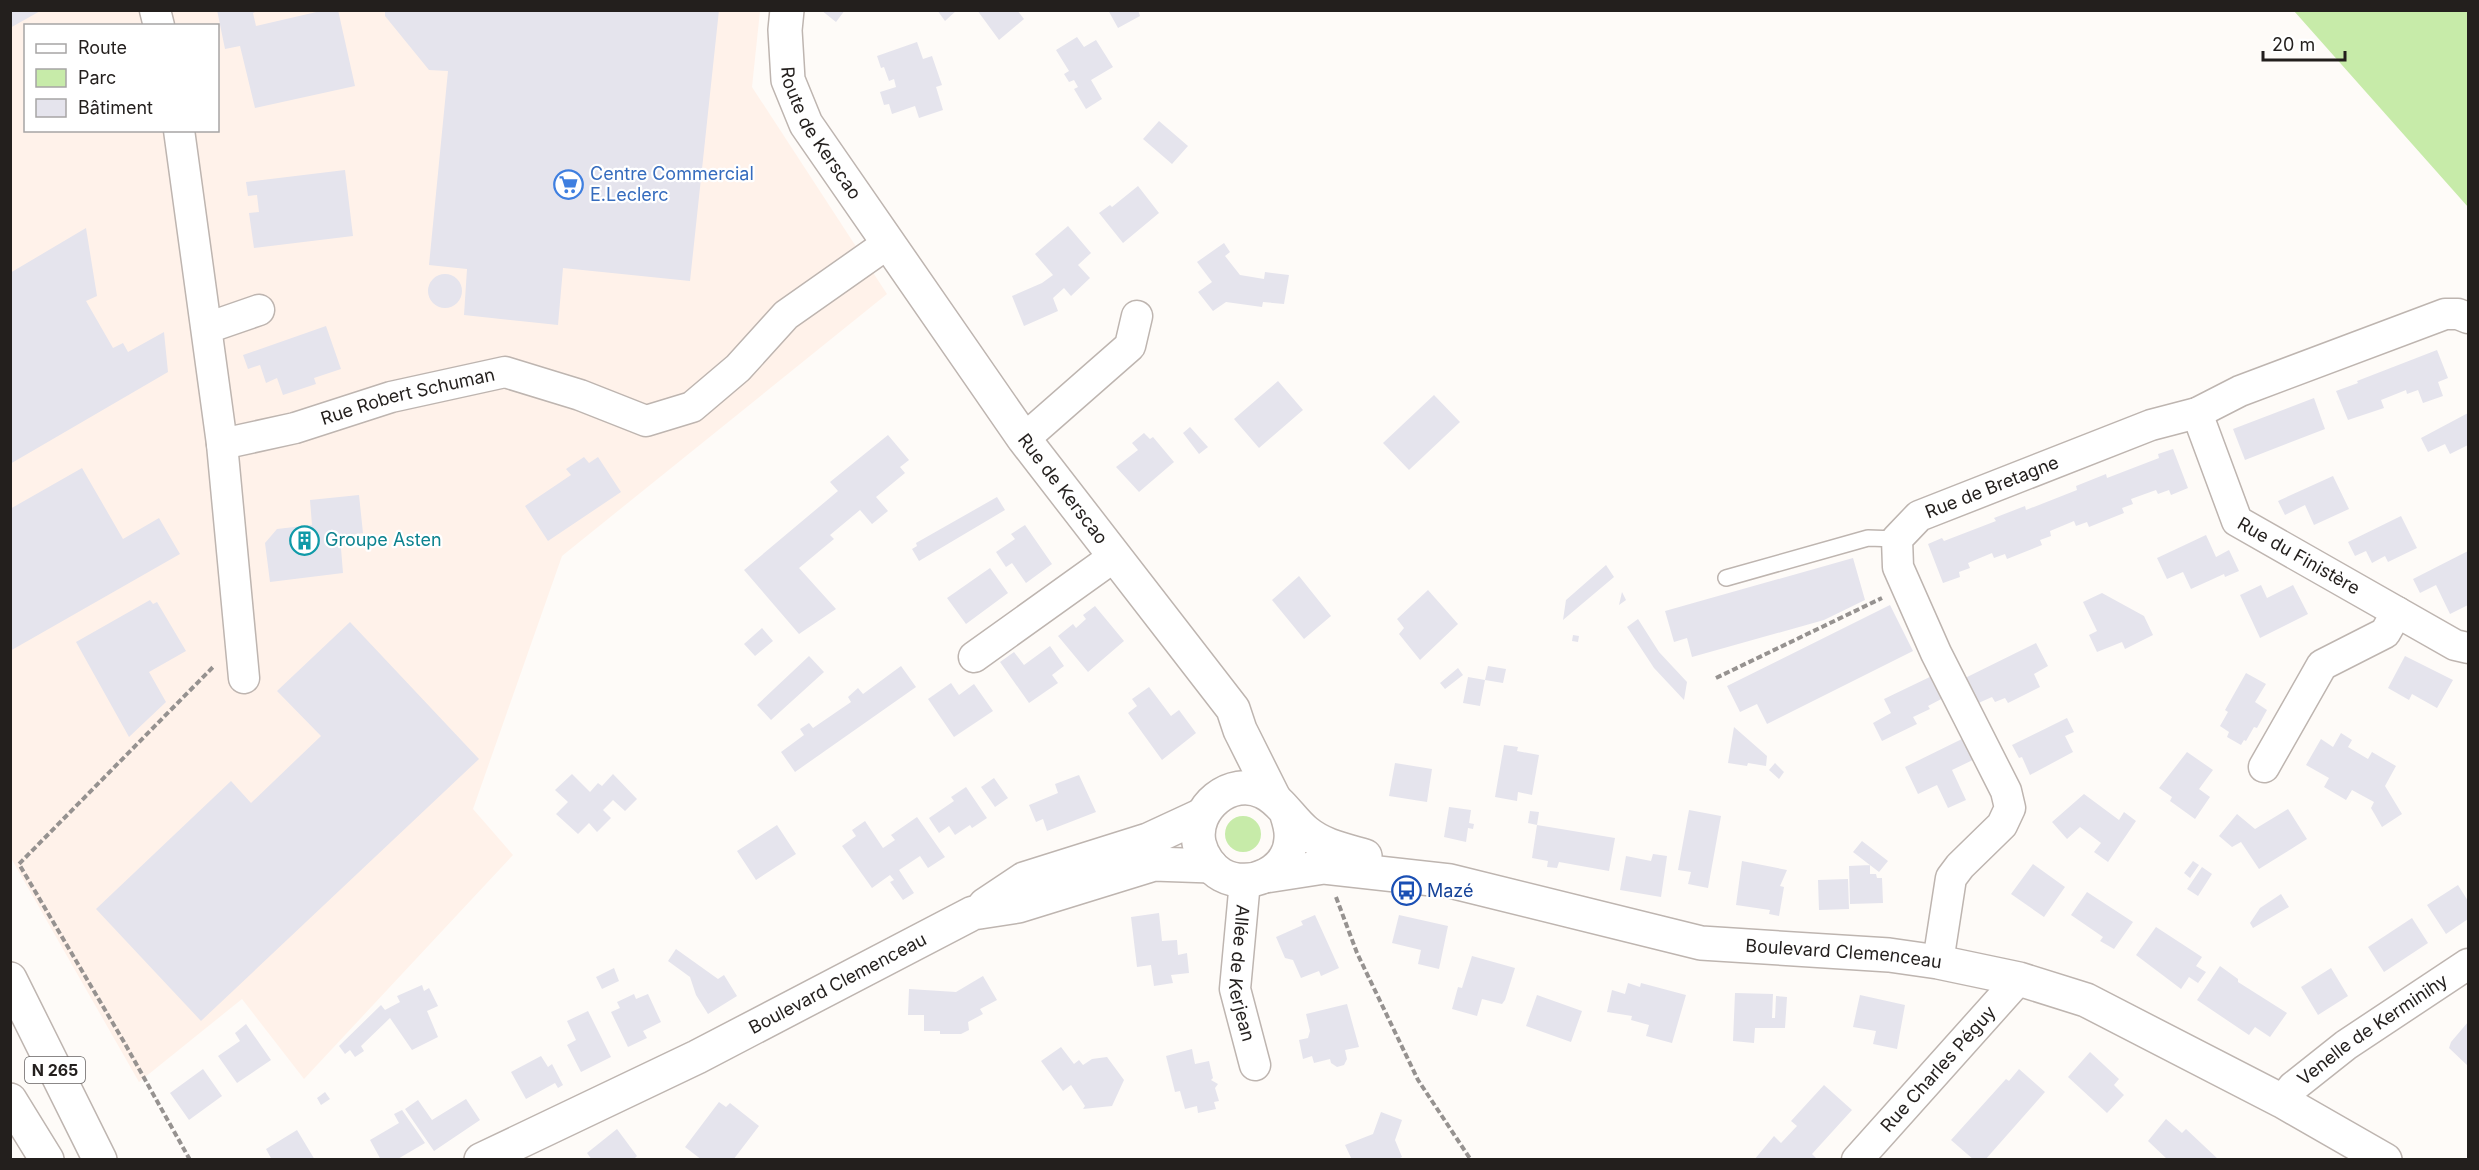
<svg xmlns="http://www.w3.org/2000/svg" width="2479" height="1170" viewBox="0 0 2479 1170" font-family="Inter,sans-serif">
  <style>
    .built { fill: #fff2ea; fill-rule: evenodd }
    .green { fill: #c7eba9 }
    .building { fill: #e5e4ed }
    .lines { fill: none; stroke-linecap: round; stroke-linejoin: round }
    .lane-casing { stroke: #beb5b0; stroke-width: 18 }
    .street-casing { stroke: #beb5b0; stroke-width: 33 }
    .secondary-casing { stroke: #beb5b0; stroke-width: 36 }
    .highway-casing { stroke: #beb5b0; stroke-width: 36 }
    .path { stroke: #969290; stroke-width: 4; stroke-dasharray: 6 3; stroke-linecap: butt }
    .lane { stroke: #fff; stroke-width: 15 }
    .street { stroke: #fff; stroke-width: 30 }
    .secondary { stroke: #fff; stroke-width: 33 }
    .highway { stroke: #fff; stroke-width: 33 }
    .labels { text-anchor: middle; stroke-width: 4.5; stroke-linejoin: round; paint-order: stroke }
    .shield { fill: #fff; stroke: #656261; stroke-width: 1.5 }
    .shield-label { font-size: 16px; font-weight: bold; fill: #231f1d }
    .street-label { font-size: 18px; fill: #231f1d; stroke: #fff }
    .shop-label { font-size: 18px; fill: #366cbe; stroke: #fff; text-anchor: start }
    .culture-label { font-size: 18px; fill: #0d838f; stroke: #fff; text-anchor: start }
    .transit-label { font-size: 18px; fill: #164399; stroke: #fff; text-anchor: start }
  </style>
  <rect width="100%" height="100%" fill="#fefbf8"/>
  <!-- built -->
  <path class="built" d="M10,11h750l-8,76 135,207 -325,262 -89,253 40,46 -209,224 -62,-80 -103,83 -128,-224zM26,26h192v104h-192z"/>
  <!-- green -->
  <path class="green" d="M2294,11h174v196z
    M1225 834a18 18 0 1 1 36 0a18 18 0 1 1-36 0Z"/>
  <!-- building -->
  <path class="building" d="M10,10h32l-32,18z
    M217,10h42l-6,3 3,13 69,-16h13l17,76 -100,22 -15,-62 -15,3z
    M385,10h334l-29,271 -127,-13 -5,57 -94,-10 3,-46 -38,-4 19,-194 -19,-1 -44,-54z
    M821,10h24l-9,12z
    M937,10h20l-12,11z
    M977,10h40l7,9 -25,21z
    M1108,10h30l2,6 -22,12z
    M1077,37l7,10 12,-7 17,27 -22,13 11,19 -16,10 -12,-20 4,-2 -4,-7 -5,2 -5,-8 5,-3 -13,-21z
    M917,42l6,17 9,-3 10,29 -6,2 7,23 -24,8 -4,-12 -23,8 -3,-10 -5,1 -4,-13 16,-5 -2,-8 -5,2 -5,-14 -3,1 -4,-12z
    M1159,121l29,25 -16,18 -29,-25z
    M345,170l8,66 -99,12 -5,-35 10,-1 -2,-17 -9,1 -2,-14z
    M1138,186l21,27 -36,30 -24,-30 11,-8 2,2z
    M1068,226l23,27 -13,12 12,13 -19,18 -7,-8 -11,10 5,13 -34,15 -12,-30 30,-13 11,-8 -18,-21z
    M86,228l11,68 -11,5 27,47 10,-5 5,9 36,-20 4,40 -158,92v-191z
    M1224,243l6,9 -5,4 15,19 24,4 1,-7 24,3 -5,29 -21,-2 -1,5 -36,-5 -13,9 -15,-19 14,-10 -15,-20z
    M428 291a17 17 0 1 1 34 0a17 17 0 1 1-34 0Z
    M326,326l15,43 -27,9 2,6 -33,11 -6,-17 -11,5 -6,-18 -12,4 -5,-14z
    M2437,350l11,28 -10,4 5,14 -20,7 -5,-13 -11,4 -1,-4 -25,10 3,8 -36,12 -12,-29 22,-8 -1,-2z
    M1278,381l25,29 -44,38 -25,-29z
    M1434,395l26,27 -51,48 -26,-27z
    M2314,398l11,31 -80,31 -12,-31z
    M2468,413v32l-18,9 -5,-10 -17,8 -7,-14z
    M1190,427l18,20 -9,7 -16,-21z
    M1144,433l6,6 3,-2 21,25 -35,30 -23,-25 22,-17 -6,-7z
    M888,435l21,25 -9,7 5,6 -29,24 12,14 -16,13 -12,-14 -30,25 4,4 -35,29 37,41 -37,25 -55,-64 94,-79 -8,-9z
    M2173,449l15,39 -17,7 -2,-5 -11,4 -2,-4 -25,9 2,5 -11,4 2,5 -35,14 -2,-5 -11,4 -2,-5 -24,10 1,5 -11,4 2,5 -35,14 -2,-5 -11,4 -2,-5 -24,10 2,5 -11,4 1,5 -17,6 -15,-39 14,-6 2,3 52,-20 -2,-3 31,-12 1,4 51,-20 -1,-4 30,-12 1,4 52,-20 -1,-4z
    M584,457l5,6 9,-6 23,35 -73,49 -23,-35 46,-31 -5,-6z
    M82,468l41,71 36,-21 21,36 -170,97v-142z
    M2333,476l16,33 -35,16 -9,-20 -20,10 -7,-14z
    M359,495l4,38 -23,3 3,37 -73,9 -5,-39 12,-14 35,-4 -2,-25z
    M997,497l8,13 -86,51 -7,-12 5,-3 -1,-3z
    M2401,516l16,32 -29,14 -3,-6 -13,7 -6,-12 -11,5 -7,-14z
    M1025,525l27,39 -26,19 -14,-20 -6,4 -10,-15 19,-13 -4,-5z
    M2206,535l10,22 13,-7 10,21 -14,6 -1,-3 -33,15 -8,-17 -16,7 -10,-21z
    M2468,551v54l-18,9 -14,-29 -16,8 -7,-14z
    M1853,558l12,42 -41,20 -132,37 -5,-19 -13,4 -9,-31z
    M1606,565l8,12 -51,43 3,-20z
    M990,568l18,25 -42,31 -19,-26z
    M1299,576l32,40 -27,23 -32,-39z
    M2261,585l6,13 26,-13 15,29 -48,24 -20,-43z
    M1428,590l30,34 -38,36 -21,-26 5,-6 -7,-9z
    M1622,592l4,8 -7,5z
    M2102,593l42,23 9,19 -28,14 -3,-7 -25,10 -8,-17 8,-4 -14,-29z
    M150,600l3,4 4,-2 29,49 -37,21 17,30 -37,35 -53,-95z
    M1890,605l23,46 -146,73 -10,-20 -17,8 -13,-26z
    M1095,606l29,35 -36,31 -30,-36 15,-12 3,4 10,-9 -3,-4z
    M1638,619l21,33 28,30 -3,18 -30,-32 -27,-41z
    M350,622l129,137 -278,262 -105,-112 135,-128 20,22 70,-67 -44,-45z
    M762,628l11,13 -18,15 -11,-12z
    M1573,635l6,1 -1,6 -6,-1z
    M2036,643l12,23 -14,8 6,13 -32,16 -3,-5 -10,4 -3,-5 -18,8 -13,-25z
    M1050,646l14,20 -12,9 6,8 -29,20 -29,-41 14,-10 10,13z
    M809,656l15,16 -53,48 -14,-15z
    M2405,656l48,24 -16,28 -25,-14 -3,6 -21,-12z
    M901,666l15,21 -121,85 -14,-20 23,-17 -4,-6 9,-6 4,5 38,-26 -3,-5 10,-9 5,6z
    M1488,666l18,3 -3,14 -18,-3z
    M1458,668l5,7 -18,14 -5,-6z
    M2246,673l20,11 -11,18 12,8 -10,18 -3,-1 -8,14 -2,-1 -3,5 -14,-8 2,-5 -9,-6 8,-14 -3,-2z
    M1936,674l11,22 -19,10 2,3 -17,8 4,7 -35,17 -9,-18 18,-10 -7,-14z
    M1468,677l17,3 -5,26 -17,-3z
    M951,683l8,12 15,-11 19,27 -39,26 -26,-38z
    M1149,687l22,29 8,-6 17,23 -34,27 -34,-47 9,-7 -5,-7z
    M2067,718l7,14 -9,4 8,16 -43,23 -8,-18 -3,1 -7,-13z
    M1734,727l33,29 -1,10 -18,-3 -1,3 -19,-3z
    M2341,733l11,7 -4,7 20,12 4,-7 24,14 -11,20 17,28 -20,13 -11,-19 3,-6 -22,-12 -6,10 -22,-13 5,-9 -23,-13 15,-26 12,8z
    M1966,737l11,21 -25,12 14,30 -18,8 -11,-23 -19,9 -13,-27z
    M1504,745l14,2 -1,4 22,4 -7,40 -14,-3 -1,9 -22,-4z
    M2187,752l26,18 -14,19 11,8 -15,22 -25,-18 2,-4 -13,-9z
    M1395,763l37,6 -5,33 -38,-6z
    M1775,763l9,9 -5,7 -10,-9z
    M572,774l18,18 8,-9 4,3 11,-12 24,25 -12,12 -12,-11 -10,10 8,8 -14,14 -8,-9 -11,11 -22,-20 12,-12 -13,-12z
    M1079,775l17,37 -49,19 -4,-12 -7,3 -7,-17 29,-12 -3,-9z
    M994,778l14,20 -13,9 -14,-20z
    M966,787l21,31 -15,10 -2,-3 -15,10 -6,-9 -10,7 -10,-15 25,-17 -3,-4z
    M2084,794l35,26 5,-8 12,9 -28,41 -14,-10 7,-9 -21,-16 -13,12 -15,-17z
    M1449,807l22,3 -2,13 5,1 -1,5 -5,-1 -2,14 -22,-5z
    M2288,809l19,30 -48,30 -18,-27 -9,5 -13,-11 18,-22 18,15z
    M1689,810l32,6 -13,72 -20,-4 3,-12 -13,-2z
    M1530,811l9,1 -2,13 78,13 -6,33 -50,-9 -2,6 -10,-1 1,-6 -16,-3 5,-33 -9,-2z
    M917,817l28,40 -17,11 -8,-12 -21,14 15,23 -11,7 -13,-18 4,-2 -4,-5 -18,13 -30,-42 14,-10 -4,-6 13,-9 18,27 12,-8 -4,-5z
    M777,825l19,29 -40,26 -19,-29z
    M1862,841l26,20 -9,11 -26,-20z
    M1653,854l14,2 -6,41 -41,-7 6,-34 25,5z
    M1742,861l45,9 -7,16 4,1 -5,29 -10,-2 1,-4 -34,-5z
    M2193,861l6,4 -9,13 -6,-5z
    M2033,864l32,23 -21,30 -33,-23z
    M1870,865v9h6l1,4h5l1,25 -33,1 -1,-38z
    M2202,867l10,7 -14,22 -11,-7z
    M1848,879l1,30 -30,1 -1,-30z
    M2458,885l10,16v18l-22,15 -19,-29z
    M2087,892l46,30 -19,27 -14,-8 3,-4 -32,-22z
    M2281,894l8,13 -36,21 -3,-5 10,-15z
    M1159,913l3,28 15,-1 1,15 9,-2 2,20 -18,2 2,8 -19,3 -3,-21 -14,2 -6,-50z
    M1315,915l24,53 -18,8 -2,-5 -18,7 -8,-18 -8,-2 -9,-21 27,-12 -2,-4z
    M1399,915l49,11 -9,43 -21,-5 3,-14 -29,-7z
    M2412,918l16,25 -44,29 -16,-25z
    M2156,927l46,30 -6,9 10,6 -8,11 -9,-6 -8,12 -45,-34z
    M676,949l42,30 6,-4 13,21 -29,18 -12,-19 -6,-18 -22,-16z
    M1472,956l43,12 -10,32 -3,4 -20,-5 -5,17 -25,-7 6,-22 4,1z
    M2220,966l18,13v3l49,31 -17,24 -15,-10 -6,8 -52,-35z
    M614,968l5,13 -17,8 -6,-12z
    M2331,968l17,28 -30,19 -17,-28z
    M983,976l14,24 -17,9 3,5 -15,8 1,8 -8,4h-21v-3h-16v-16h-16l1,-26 47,3z
    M1628,983l12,4 1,-4 45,12 -14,48 -26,-7 3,-11 -18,-5 1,-4 -25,-4 5,-22 13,4z
    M422,985l2,6 5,-3 9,18 -11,5 11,26 -26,13 -22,-32 -29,28 3,5 -9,6 -5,-7 -5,4 -6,-8 42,-41 4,5 15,-8 -3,-6z
    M1735,993l38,1 -1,24h3l1,-22 11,1 -2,31h-30l-1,15 -21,-2z
    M634,994l2,5 12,-5 13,28 -18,9 4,7 -19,9 -17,-35 9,-4 -3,-6z
    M1537,995l45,16 -11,31 -45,-16z
    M1860,995l45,10 -8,44 -24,-5 3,-13 -23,-4z
    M1347,1004l12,43 -14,3 2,9 -3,6 -7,2 -6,-4 -1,-4 -16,4 -2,-7 -9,3 -4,-19 9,-2 2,-7 -4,-17z
    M588,1011l23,46 -30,15 -14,-27 9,-5 -9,-19z
    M2468,1022v44l-19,-18 2,-6z
    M246,1024l25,36 -34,23 -19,-27 22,-15 -5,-8z
    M1061,1047l13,17 5,-4 4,5 9,-6 15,-2 17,23 -12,26 -29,3 2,-3 -14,-21 -8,6 -22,-30z
    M1192,1049l3,15 14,-3 4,17 -2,2 7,4 -3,4 4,13 -5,1 2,7 -18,4 -1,-7 -12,3 -5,-18 -5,1 -9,-36z
    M2090,1052l29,27 -5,6 10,10 -17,18 -39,-36z
    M541,1056l7,11 4,-3 11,21 -5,3 -3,-5 -29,16 -15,-27z
    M203,1069l19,27 -33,24 -19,-27z
    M2019,1069l26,23 -60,68h-11l-23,-20 55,-61 3,2z
    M1824,1085l28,25 -40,44 4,4 -2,2h-60l20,-24 7,7 16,-17 -6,-5z
    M325,1092l5,7 -9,6 -4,-7z
    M466,1099l14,21 -46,31 -29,-42 13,-9 14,20z
    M719,1102l7,5 4,-4 29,23 -26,34h-31l-17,-13z
    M402,1110l23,33 -29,17h-15l-11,-20 29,-17 -5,-9z
    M1381,1112l21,8 -7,20 7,17 -6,3h-44l-7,-15 28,-11z
    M2166,1119l16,14 4,-4 33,31h-51l-20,-19z
    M617,1129l20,27 -4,4h-41l-5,-7z
    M297,1130l18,30h-43l-6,-11z"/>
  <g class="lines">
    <defs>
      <path id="lane" d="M1726,578l142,-40 29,1"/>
      <g id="street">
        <path d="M155,10l4,16"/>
        <path d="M179,130l43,314 22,234"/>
        <path d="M207,328l52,-18"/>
        <path id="s1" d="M2197,413l40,108 218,124 13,3"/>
        <path d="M1024,439l106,-93 7,-30"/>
        <path id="s2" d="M222,444l73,-16 96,-31 114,-25 75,23 66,26 46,-14 46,-39 48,-53 101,-71"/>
        <path d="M974,657l141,-101"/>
        <path d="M2264,767l58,-102 63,-32 12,-21"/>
        <path id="s3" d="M1245,881l-10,108 20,76"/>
        <path id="s4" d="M1938,962l13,-84 9,-12 42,-41 8,-17 -4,-17 -70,-138 -38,-86 -1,-28 22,-23 232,-91 46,-12 43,-22 205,-77h13l10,4"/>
        <path id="s5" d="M2282,1101l11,-14 53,-42 122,-81"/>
        <path id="s6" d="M1857,1160l162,-181"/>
      </g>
      <g id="secondary">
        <path id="s7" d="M787,10l-2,20 3,50 18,44 218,315 209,270 7,21 34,68"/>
        <path d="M1286,812c3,9 6,17 5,27 -2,33 -41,51 -69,36 -11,-6 -20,-19 -23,-32 -7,-35 32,-67 64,-51 18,8 28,28 43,40 17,14 38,18 59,24"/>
        <path id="s8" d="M1265,876l59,-9 126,14 251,62 188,12 49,7 81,17 67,21 196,101 103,59"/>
        <path d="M985,905l39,-26 124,-39 54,-25"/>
        <path id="s9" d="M481,1160l216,-103 276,-144 45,-7 136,-42 57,2"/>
      </g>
      <path id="highway" d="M10,979l90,181
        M10,1100l37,60"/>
    </defs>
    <!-- lane casing -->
    <use href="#lane" class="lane-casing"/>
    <!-- street casing -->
    <use href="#street" class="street-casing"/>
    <!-- secondary casing -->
    <use href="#secondary" class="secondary-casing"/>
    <!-- highway casing -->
    <use href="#highway" class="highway-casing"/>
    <!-- path -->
    <path class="path" d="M1716,678l166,-80
      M1336,897l21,56 61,127 53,80
      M190,1160l-66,-118 -105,-178 195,-198"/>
    <!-- lane -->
    <use href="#lane" class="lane"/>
    <!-- street -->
    <use href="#street" class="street"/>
    <!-- secondary -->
    <use href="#secondary" class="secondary"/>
    <!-- highway -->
    <use href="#highway" class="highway"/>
  </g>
  <!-- icons -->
  <defs>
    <symbol id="supermarket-ring" viewBox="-11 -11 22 22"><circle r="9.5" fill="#fff" stroke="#3f7fe0" stroke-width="1.5"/><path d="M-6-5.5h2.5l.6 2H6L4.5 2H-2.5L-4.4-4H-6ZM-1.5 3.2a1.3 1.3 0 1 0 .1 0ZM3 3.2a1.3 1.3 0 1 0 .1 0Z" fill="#3f7fe0"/></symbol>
    <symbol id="building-ring" viewBox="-11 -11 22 22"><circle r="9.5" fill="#fff" stroke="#0f9aa8" stroke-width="1.5"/><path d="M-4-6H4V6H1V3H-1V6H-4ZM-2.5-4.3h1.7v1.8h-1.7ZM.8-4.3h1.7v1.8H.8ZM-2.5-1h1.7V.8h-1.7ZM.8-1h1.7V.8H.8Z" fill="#0f9aa8"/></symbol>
    <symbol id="bus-ring" viewBox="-11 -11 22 22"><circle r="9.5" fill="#fff" stroke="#1a4fb4" stroke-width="1.5"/><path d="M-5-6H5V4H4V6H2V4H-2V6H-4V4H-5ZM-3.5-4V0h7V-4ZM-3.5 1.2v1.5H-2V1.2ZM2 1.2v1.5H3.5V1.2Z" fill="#1a4fb4"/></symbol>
  </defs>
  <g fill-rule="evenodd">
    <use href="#supermarket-ring" x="552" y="168" width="33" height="33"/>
    <use href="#building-ring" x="288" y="524" width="33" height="33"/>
    <use href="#bus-ring" x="1390" y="874" width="33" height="33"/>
  </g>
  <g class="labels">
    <!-- shield labels -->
    <rect class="shield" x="25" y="1057" width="60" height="26" rx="4.5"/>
    <g class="shield-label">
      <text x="55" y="1076">N 265</text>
    </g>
    <!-- street labels -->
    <g class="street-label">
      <text dy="6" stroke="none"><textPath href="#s7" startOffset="132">Route de Kerscao</textPath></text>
      <text dy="6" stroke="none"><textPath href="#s2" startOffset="192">Rue Robert Schuman</textPath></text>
      <text dy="6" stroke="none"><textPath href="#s4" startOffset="582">Rue de Bretagne</textPath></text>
      <text dy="6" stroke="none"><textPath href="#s7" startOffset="564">Rue de Kerscao</textPath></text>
      <text dy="6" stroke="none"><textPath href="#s1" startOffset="186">Rue du Finistère</textPath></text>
      <text dy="6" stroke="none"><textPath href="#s8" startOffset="588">Boulevard Clemenceau</textPath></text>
      <text dy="6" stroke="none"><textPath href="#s3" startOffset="93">Allée de Kerjean</textPath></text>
      <text dy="6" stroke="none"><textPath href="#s9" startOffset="398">Boulevard Clemenceau</textPath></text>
      <text dy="6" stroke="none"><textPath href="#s5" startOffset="116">Venelle de Kerminihy</textPath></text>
      <text dy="6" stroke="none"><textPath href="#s6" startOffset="122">Rue Charles Péguy</textPath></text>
    </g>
    <!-- shop labels -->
    <g class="shop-label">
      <text x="590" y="180">Centre Commercial<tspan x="590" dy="21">E.Leclerc</tspan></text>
    </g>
    <!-- culture labels -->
    <g class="culture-label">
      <text x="325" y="546">Groupe Asten</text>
    </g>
    <!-- transit labels -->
    <g class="transit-label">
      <text x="1427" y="897">Mazé</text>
    </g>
  </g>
  <!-- border -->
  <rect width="2479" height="1170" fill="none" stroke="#231f1d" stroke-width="24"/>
  <!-- legend -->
  <rect x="24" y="24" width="195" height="108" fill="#ffffff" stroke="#a7a5a5" stroke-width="1.5"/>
  <rect x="36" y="44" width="30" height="9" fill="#ffffff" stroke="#a7a5a5" stroke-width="1.5"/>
  <text x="78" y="54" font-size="18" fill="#231f1d">Route</text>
  <rect x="36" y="69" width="30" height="18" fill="#c7eba9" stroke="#a7a5a5" stroke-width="1.5"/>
  <text x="78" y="84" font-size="18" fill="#231f1d">Parc</text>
  <rect x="36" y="99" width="30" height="18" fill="#e5e4ed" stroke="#a7a5a5" stroke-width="1.5"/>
  <text x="78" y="114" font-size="18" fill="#231f1d">Bâtiment</text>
  <!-- scale -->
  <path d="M2263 51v9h82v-9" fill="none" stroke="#231f1d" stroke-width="3"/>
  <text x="2272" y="51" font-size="18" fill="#231f1d" stroke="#ffffff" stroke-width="4.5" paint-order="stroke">20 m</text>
</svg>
